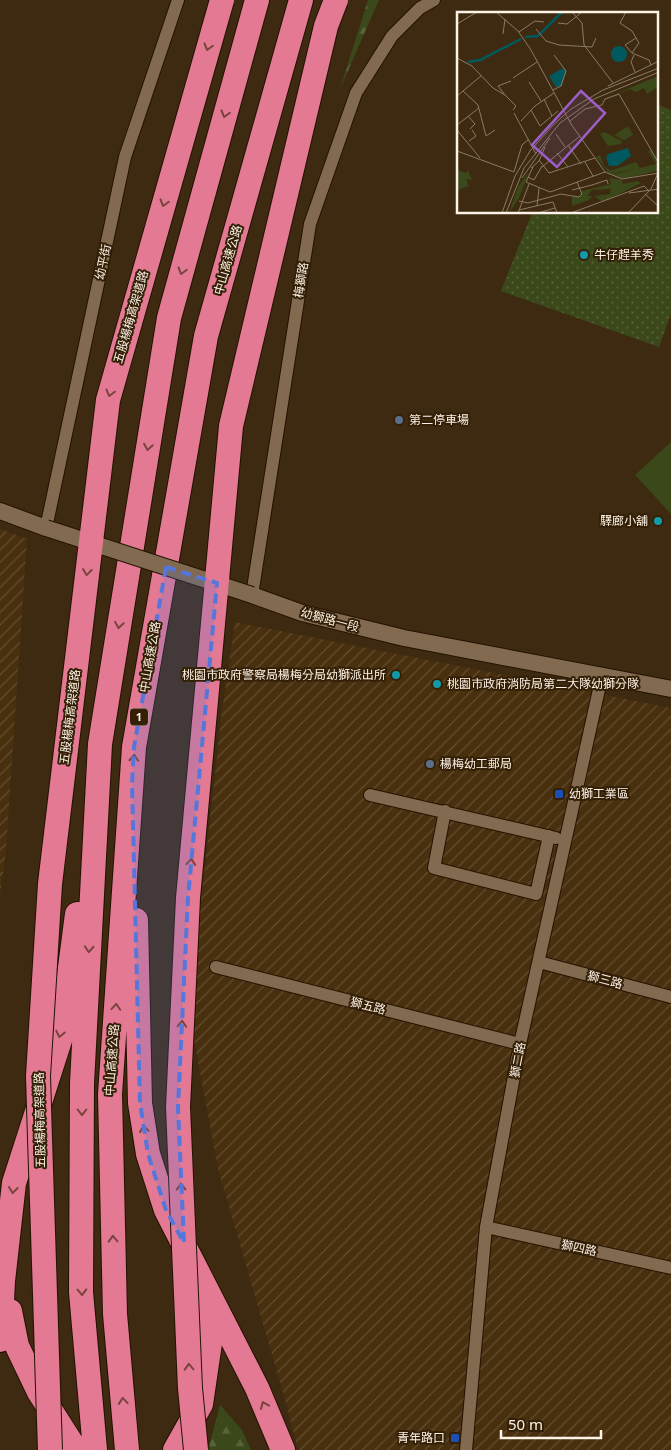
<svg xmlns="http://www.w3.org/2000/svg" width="671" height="1450" viewBox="0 0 671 1450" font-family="'Noto Sans','Noto Sans TC',sans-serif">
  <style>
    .industrial { fill: url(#industrial-furrows) }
    .grass { fill: url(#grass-dots) }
    .forest { fill: url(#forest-firs) }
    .garden { fill: #3a481a }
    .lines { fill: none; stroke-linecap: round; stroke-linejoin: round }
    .minor-casing { stroke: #241200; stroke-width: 14 }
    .tertiary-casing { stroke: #241200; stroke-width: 18 }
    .motorway-casing { stroke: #241200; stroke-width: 26 }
    .minor { stroke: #816a4f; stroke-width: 12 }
    .tertiary { stroke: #816a4f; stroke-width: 16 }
    .motorway { stroke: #e47993; stroke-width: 24 }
    .tertiary-bridge-casing { stroke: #241200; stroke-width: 18; stroke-linecap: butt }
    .motorway-bridge-casing { stroke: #241200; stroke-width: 26; stroke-linecap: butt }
    .tertiary-bridge { stroke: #816a4f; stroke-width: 16 }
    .motorway-bridge { stroke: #e47993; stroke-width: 24 }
    .oneway { stroke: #7a443e }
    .marked { fill: #5577dc; fill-opacity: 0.2; stroke: #5577dc; stroke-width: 4; stroke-dasharray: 10 6; stroke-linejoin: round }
    .culture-dot { fill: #0f9aa8; stroke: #342006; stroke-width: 2 }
    .service-dot { fill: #5c6f8a; stroke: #342006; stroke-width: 2 }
    .transit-dot { fill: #1a4fb4; stroke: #342006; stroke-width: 2 }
    .labels { text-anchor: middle; stroke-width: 4; stroke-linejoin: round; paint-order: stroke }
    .shield { fill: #342006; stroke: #c1b3a3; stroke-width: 1 }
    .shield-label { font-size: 11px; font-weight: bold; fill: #fdf2e6 }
    .poi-label { font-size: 12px; fill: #fdf2e6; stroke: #342006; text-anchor: start }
    .street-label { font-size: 12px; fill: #fdf2e6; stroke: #342006 }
    .inset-river { fill: none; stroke: #00595e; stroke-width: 2.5 }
    .inset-road { fill: none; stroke: #8a7a66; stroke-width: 1 }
    .view { fill: #9c5ec9; fill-opacity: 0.15; stroke: #9c5ec9; stroke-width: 2.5 }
    .inset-edge { fill: none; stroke: #fdf2e6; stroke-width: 2.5 }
  </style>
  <defs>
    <pattern id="industrial-furrows" width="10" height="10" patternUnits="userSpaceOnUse" patternTransform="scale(1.25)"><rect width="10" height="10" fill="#482f0e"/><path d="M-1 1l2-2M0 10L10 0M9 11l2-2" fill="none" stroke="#634e31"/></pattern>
    <pattern id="grass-dots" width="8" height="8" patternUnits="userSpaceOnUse" patternTransform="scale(1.25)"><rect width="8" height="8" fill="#3a481a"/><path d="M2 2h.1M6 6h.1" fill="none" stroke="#57633b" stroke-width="1.8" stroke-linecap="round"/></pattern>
    <pattern id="forest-firs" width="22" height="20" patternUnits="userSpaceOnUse" patternTransform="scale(1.25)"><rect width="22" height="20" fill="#3a481a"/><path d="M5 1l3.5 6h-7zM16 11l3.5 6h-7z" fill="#57633b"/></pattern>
  </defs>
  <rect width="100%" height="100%" fill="#3e2a10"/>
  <!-- industrial -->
  <path class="industrial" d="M0,529l27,10 -21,311 -6,45z
    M235,622l436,86v742h-373l-11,-44 -69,-237 -29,-157 32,-293z"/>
  <!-- grass -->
  <path class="grass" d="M657,104l14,6v204l-12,33 -158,-56 31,-78 125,-1z"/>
  <!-- forest -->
  <path class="forest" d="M368,0h11l-39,89z
    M220,1405l22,25 9,20h-43z"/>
  <!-- garden -->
  <path class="garden" d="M671,442v72l-36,-39z"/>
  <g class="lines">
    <defs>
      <path id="minor" d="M46,528l79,-371 53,-157
        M252,595l58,-371 46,-131 36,-57 28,-28 14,-8
        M370,795l186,43
        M445,811l-11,57 102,26 13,-58
        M539,962l132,35
        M216,967l304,77
        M486,1227l185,41
        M466,1450l20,-223 34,-183 82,-368"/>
      <path id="tertiary" d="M0,511l46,17
        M252,595l50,18 102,25 267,51"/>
      <path id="motorway" d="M136,920l4,183 8,51 18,56 91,178 26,62
        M10,1311l7,35 22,46 37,58
        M0,1340l3,-59 11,-98 47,-146 16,-123
        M95,1450l-14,-158 1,-209 18,-339 69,-426 88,-318
        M127,1450l-12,-136 -5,-220 24,-347 72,-411 95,-336
        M175,1450l26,-46 9,-61 -6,-46"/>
    </defs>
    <!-- minor casing -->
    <use href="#minor" class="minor-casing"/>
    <!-- tertiary casing -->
    <use href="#tertiary" class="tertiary-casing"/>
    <!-- motorway casing -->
    <use href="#motorway" class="motorway-casing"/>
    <!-- minor -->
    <use href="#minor" class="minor"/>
    <!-- tertiary -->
    <use href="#tertiary" class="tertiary"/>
    <!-- motorway -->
    <use href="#motorway" class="motorway"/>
    <defs>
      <path id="tertiary-bridge" d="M46,528l206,67"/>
      <path id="motorway-bridge" d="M50,1450l-12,-374 12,-192 58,-484 114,-400
        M196,1450l-6,-62 -12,-281 10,-209 43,-472 95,-400 10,-26"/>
    </defs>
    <!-- tertiary-bridge casing -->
    <use href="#tertiary-bridge" class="tertiary-bridge-casing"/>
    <!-- motorway-bridge casing -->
    <use href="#motorway-bridge" class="motorway-bridge-casing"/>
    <!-- tertiary-bridge -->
    <use href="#tertiary-bridge" class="tertiary-bridge"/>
    <!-- motorway-bridge -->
    <use href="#motorway-bridge" class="motorway-bridge"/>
  </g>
  <!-- one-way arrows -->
  <defs><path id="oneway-chevron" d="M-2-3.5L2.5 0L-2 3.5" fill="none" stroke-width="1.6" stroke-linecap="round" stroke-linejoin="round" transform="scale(1.25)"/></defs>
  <g class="oneway">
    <use href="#oneway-chevron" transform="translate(208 47) rotate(106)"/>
    <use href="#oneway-chevron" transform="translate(225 114) rotate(106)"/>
    <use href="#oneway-chevron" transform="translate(164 203) rotate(106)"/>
    <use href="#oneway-chevron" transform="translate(182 271) rotate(106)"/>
    <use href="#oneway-chevron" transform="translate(110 393) rotate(105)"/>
    <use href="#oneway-chevron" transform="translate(148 447) rotate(99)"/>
    <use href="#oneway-chevron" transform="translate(87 572) rotate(97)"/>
    <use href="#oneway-chevron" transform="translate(119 625) rotate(99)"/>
    <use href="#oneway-chevron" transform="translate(134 758) rotate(-87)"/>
    <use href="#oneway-chevron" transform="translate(191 862) rotate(-85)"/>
    <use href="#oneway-chevron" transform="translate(89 949) rotate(93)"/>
    <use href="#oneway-chevron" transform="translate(116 1007) rotate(-86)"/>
    <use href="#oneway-chevron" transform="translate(182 1024) rotate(-87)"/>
    <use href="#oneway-chevron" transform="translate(60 1034) rotate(102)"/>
    <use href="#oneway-chevron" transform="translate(82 1112) rotate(90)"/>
    <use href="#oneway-chevron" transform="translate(144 1129) rotate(-98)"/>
    <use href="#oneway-chevron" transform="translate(181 1187) rotate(-92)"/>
    <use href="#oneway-chevron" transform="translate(13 1190) rotate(97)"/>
    <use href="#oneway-chevron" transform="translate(113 1239) rotate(-92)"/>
    <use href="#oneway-chevron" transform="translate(82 1292) rotate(88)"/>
    <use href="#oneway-chevron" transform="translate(189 1367) rotate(-92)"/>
    <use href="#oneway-chevron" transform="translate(123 1401) rotate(-95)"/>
    <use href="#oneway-chevron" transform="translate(264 1405) rotate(-113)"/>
  </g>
  <!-- marked area -->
  <path class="marked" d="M166,567l51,16 -29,315 -10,209 6,136 -18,-33 -18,-56 -8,-51 -8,-319 2,-37z"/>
  <!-- markers -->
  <g class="culture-dot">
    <circle cx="584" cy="255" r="5"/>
    <circle cx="658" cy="521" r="5"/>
    <circle cx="396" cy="675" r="5"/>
    <circle cx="437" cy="684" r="5"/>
  </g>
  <g class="service-dot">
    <circle cx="399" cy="420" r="5"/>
    <circle cx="430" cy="764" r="5"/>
  </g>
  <g class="transit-dot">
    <rect x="554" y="789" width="10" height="10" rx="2.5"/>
    <rect x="450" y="1433" width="10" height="10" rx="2.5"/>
  </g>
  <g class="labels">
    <!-- shield labels -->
    <rect class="shield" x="130" y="708.5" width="18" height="17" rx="4"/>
    <g class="shield-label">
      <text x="139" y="721">1</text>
    </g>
    <!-- poi labels -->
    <g class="poi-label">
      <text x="594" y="259">牛仔趕羊秀</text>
      <text x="409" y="424">第二停車場</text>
      <text x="648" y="525" text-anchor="end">驛廊小舖</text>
      <text x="386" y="679" text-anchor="end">桃園市政府警察局楊梅分局幼獅派出所</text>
      <text x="447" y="688">桃園市政府消防局第二大隊幼獅分隊</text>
      <text x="440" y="768">楊梅幼工郵局</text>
      <text x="569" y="798">幼獅工業區</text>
      <text x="445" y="1442" text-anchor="end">青年路口</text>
    </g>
    <!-- street labels -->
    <g class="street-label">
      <text transform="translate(228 260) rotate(-74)" y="4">中山高速公路</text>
      <text transform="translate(103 262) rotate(-78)" y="4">幼平街</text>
      <text transform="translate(301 280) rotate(-81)" y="4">梅獅路</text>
      <text transform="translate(131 317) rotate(-74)" y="4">五股楊梅高架道路</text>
      <text transform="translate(330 620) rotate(15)" y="4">幼獅路一段</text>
      <text transform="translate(150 657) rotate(-80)" y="4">中山高速公路</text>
      <text transform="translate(70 717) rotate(-83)" y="4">五股楊梅高架道路</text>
      <text transform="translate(605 980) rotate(15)" y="4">獅三路</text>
      <text transform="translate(368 1006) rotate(14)" y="4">獅五路</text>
      <text transform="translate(112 1060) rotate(-86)" y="4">中山高速公路</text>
      <text transform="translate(518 1060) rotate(-79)" y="4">獅二路</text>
      <text transform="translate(40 1120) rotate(-91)" y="4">五股楊梅高架道路</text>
      <text transform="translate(579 1248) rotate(12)" y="4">獅四路</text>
    </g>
  </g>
  <!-- overview -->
  <g transform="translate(457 12)">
    <rect width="201" height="201" fill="#3e2a10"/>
    <path d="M171,114l5,9 -9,5 -10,-5zM147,120l18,9 -1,3 -13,2 -8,-12z" fill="#3a481a"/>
    <path d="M201,64v11l-11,7 -3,-6 -8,4 -6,-3 -40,16zM195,138l5,13v8l-31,7h-7l-11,-6 -12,-15 4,-2 4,11 11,8 41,-10 -8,-13zM0,158l9,3 2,-3 4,10 -6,-1 3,7 -12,4zM72,160l-10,26 -10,15 9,-26zM152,166l13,2 1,4 14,-3 4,2 -38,19 -9,-6 16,-2 1,-5 -19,1 -5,6h5l-3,4 -17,6v-9h7l3,-6 29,-7z" fill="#3a481a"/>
    <path d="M179,150l4,6 -25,5 -5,-2z" fill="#3a481a"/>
    <path d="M154 42a8 8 0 1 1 16 0a8 8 0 1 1-16 0ZM106,56l3,3 -5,15 -5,1 -7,-11zM171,136l3,8 -14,10h-8l-3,-9 2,-3z" fill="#00595e"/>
    <path class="inset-river" d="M68,25l13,-1 24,-24M11,50l12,-2 41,-21"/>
    <path class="inset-road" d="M39,0l22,19 13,19 40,74 34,48 17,7 37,-6M115,0l10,11 2,22 29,38M169,0l-6,11 12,8 7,12 -7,10M101,11l9,1 15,-12M0,12l20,-12M79,17l10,12 13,4 33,2 4,-9M62,20l16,-11 9,1M46,22l2,-15M179,26l-11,7 7,8 17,7 2,5M177,43l-3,7 4,10M0,46l15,8 21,22 12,7 11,11 -3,4M56,66l24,-16M72,70l12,19M151,74l51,-25M96,78l8,-4 5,-15 -12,-16M6,79l15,14 8,31 9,-6M48,83l-7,-9 13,-5M0,84l24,-20M87,87l8,17M74,98l9,16 18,-15M57,101l22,41M11,104l7,8 -5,5M64,109l14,-15 19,-13M113,109l15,-12 17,-4 3,-6 14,-5 39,68v11l-7,16 -23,24M0,113l22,-17M0,118l23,28M99,122l9,13M12,129l7,-5 -4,-6M111,133l13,19M0,139l57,21 8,-27 7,-6M100,141l11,14M82,148l10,13 46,-15M128,150l8,14M76,155l-7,15 24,10 55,-20M85,155l38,-31M74,156l8,-7 6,-14M71,165l6,3 8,-14M65,166l28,-40M135,173l15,-5 1,4M115,178l20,-5M172,181l30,-4M188,182l12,11M62,189l9,2 33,-9 18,3 3,-3 -5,-12M80,194l2,-18M62,198l34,-8 4,11M45,201l13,-37 15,-25 23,-26 18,-16 32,-19 56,-22M49,201l18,-45 36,-45 34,-24 65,-27M61,201l11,-29M81,201l17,-5M114,201l73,-27 5,5"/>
    <path class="view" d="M124,79l24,22 -48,54 -25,-22z"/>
    <rect width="201" height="201" class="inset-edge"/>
  </g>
  <!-- scale -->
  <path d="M501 1430v8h100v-8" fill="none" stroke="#fdf2e6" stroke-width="2.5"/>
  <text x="508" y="1430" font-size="15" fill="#fdf2e6" stroke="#342006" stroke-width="4" paint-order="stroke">50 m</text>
</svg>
